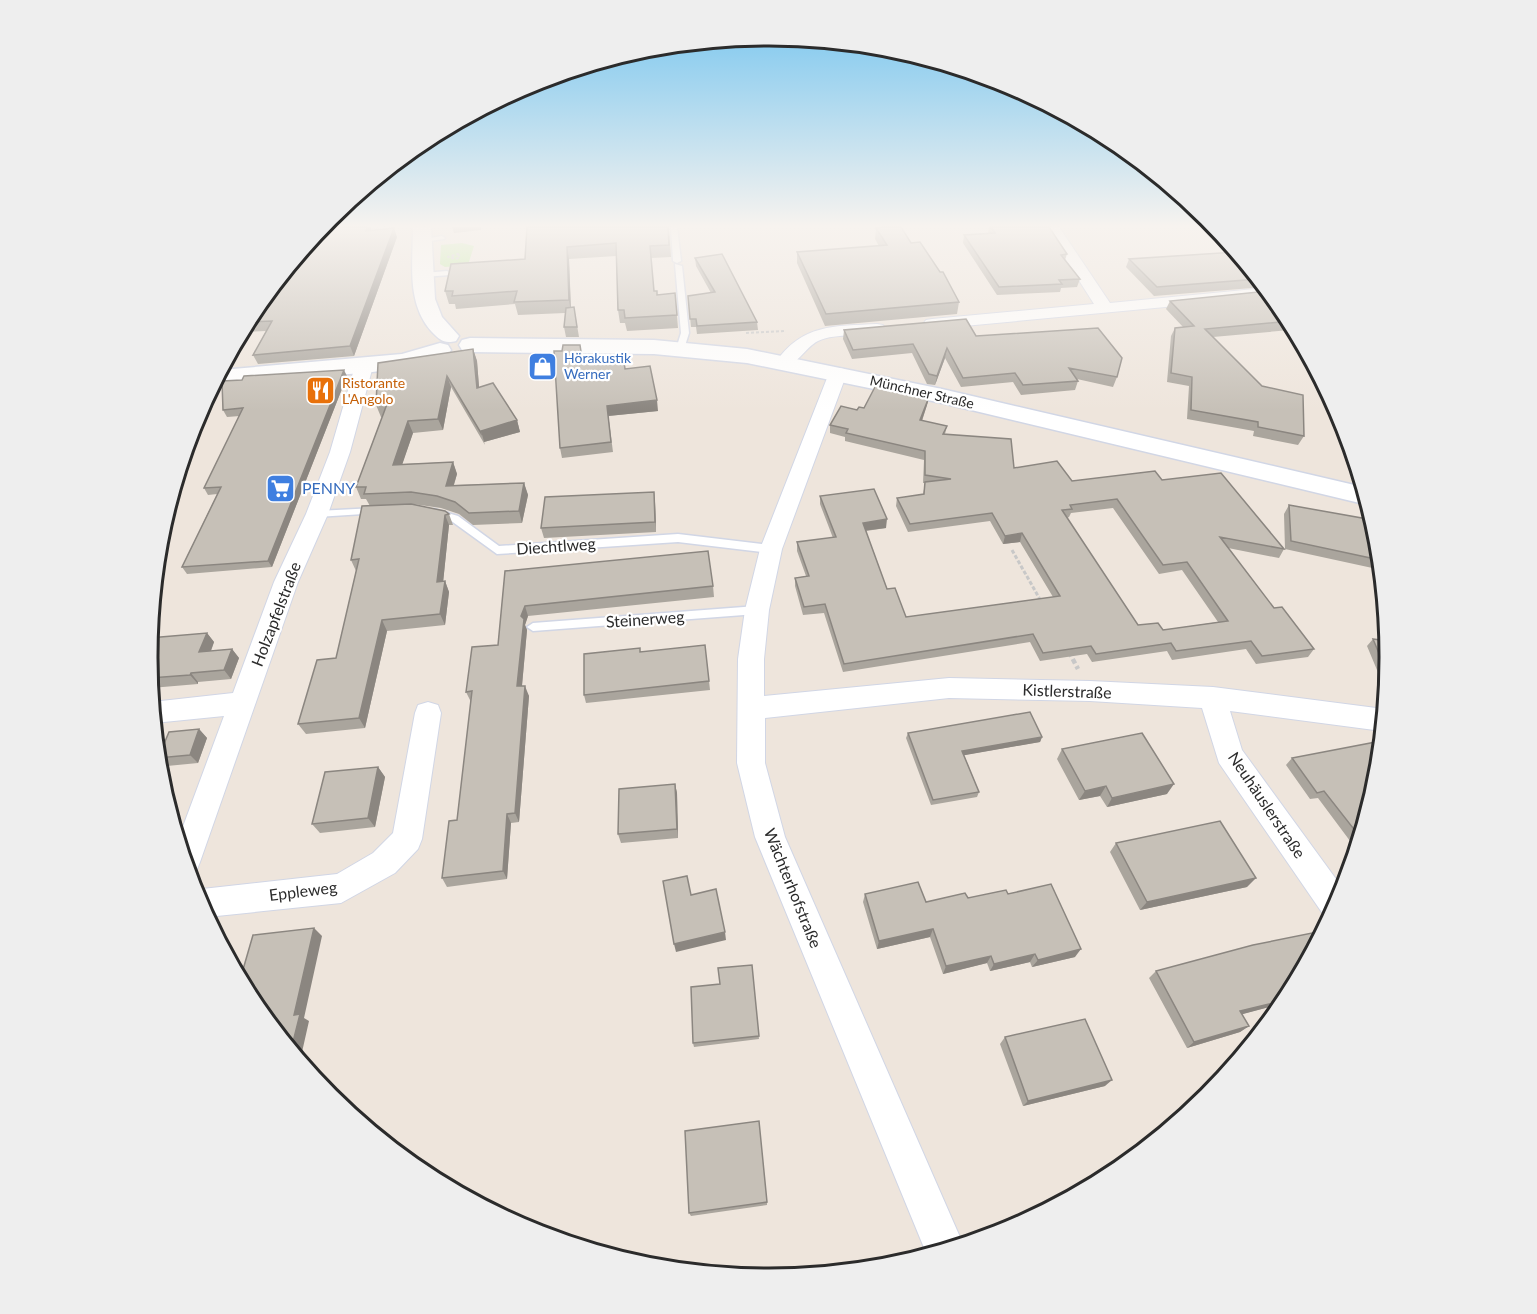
<svg xmlns="http://www.w3.org/2000/svg" width="1537" height="1314" viewBox="0 0 1537 1314" font-family="Lato,sans-serif">
  <style>
    .green { fill: #b6ea93 }
    .lines { fill: none; stroke-linecap: round; stroke-linejoin: round }
    .lane-casing { stroke: #d1d6e5; stroke-width: 3 }
    .street-casing { stroke: #d1d6e5; stroke-width: 2 }
    .secondary-casing { stroke: #d1d6e5; stroke-width: 3 }
    .path-far2 { stroke: #c8c8c8; stroke-width: 2; stroke-dasharray: 3 2; stroke-linecap: butt }
    .path-far1 { stroke: #c8c8c8; stroke-width: 3; stroke-dasharray: 4 2; stroke-linecap: butt }
    .path { stroke: #c8c8c8; stroke-width: 4.5; stroke-dasharray: 5 3; stroke-linecap: butt }
    .lane { fill: #fff; fill-rule: evenodd }
    .street { fill: #fff; fill-rule: evenodd }
    .secondary { fill: #fff; fill-rule: evenodd }
    .wall { fill: #aaa59d; fill-rule: evenodd }
    .shaded-wall { fill: #8b8680 }
    .building { fill: #c6c0b7; stroke: #8b8680; stroke-width: 1.5; fill-rule: evenodd }
    .labels { text-anchor: middle; stroke-width: 4.5; stroke-linejoin: round; paint-order: stroke }
    .far-shop-label { font-size: 14px; fill: #366cbe; stroke: #fff; text-anchor: start }
    .far-food-label { font-size: 14px; fill: #c56008; stroke: #fff; text-anchor: start }
    .far-street-label { font-size: 14px; fill: #2b2b2b; stroke: #fff }
    .shop-label { font-size: 16px; fill: #366cbe; stroke: #fff; text-anchor: start }
    .street-label { font-size: 16px; fill: #2b2b2b; stroke: #fff }
    .rim { fill: none; stroke: #2b2b2b; stroke-width: 3 }
  </style>
  <rect width="100%" height="100%" fill="#eee5dc"/>
  <!-- green -->
  <path class="green" d="M462,243l12,3 -6,19 -23,2 -5,-3 1,-19z"/>
  <g class="lines">
    <defs>
      <path id="lane" d="M671,227h6l4,34 -4,2 -4,-2z
        M442,236l3,2 -1,1 -22,3 -4,-2z
        M675,264l7,2 7,67 -5,16 -4,2 -4,-2 5,-16z
        M447,271l4,2 -1,2 -26,2 -4,-2 4,-2z
        M375,508l4,1 1,2 -1,2 -62,4 -5,-3 5,-3z
        M434,509l24,7 41,30 179,-12 93,11 5,4 -5,4 -93,-11 -181,12 -47,-34 -20,-6 -1,-2z
        M757,606l6,4 -6,4 -224,17 -6,-4 6,-4z"/>
      <path id="street" d="M1049,227h10l51,76 155,-15 8,9 -341,32 -6,-1 -3,-4 3,-4 6,-1 162,-15 -47,-74z
        M877,324l6,1 3,4 -3,4c-21,5 -45,-1 -65,8 -14,7 -24,30 -40,26l-3,-4c27,-39 59,-37 102,-39z
        M364,361l6,1 3,4 -23,86 -22,62 -30,68 -98,280 -4,10 -7,3 -11,-35 46,-124 -70,7 -2,-21 81,-9 41,-111 32,-68 24,-62 25,-86 3,-4z
        M838,368l6,1 3,4 -65,176 -13,61 -5,49v37l185,-18 141,3 123,6 171,22 -2,22 -152,-20 12,39 102,140 -15,29 -4,-2 -106,-154 -17,-55 -112,-7 -141,-3 -184,20v45l20,74 178,407 -36,11 -172,-418 -18,-74 1,-104 7,-49 15,-61 69,-176 3,-4z
        M428,702l10,3 3,8 -19,126 -4,10 -23,24 -54,30 -134,14 -14,-27 144,-16 36,-21 20,-20 22,-120 3,-8z"/>
      <path id="secondary" d="M413,227h18l4,72 7,18 17,19 -3,5c-12,3 -16,-1 -24,-9 -26,-28 -19,-69 -19,-105z
        M470,338l184,2 93,9 195,40 421,98 5,18 -426,-102 -195,-40 -93,-9 -184,-2 -8,-2 -3,-5 3,-5z
        M440,343l8,2 3,5 -3,5 -43,13 -41,5 -150,10 7,-13 181,-16z"/>
    </defs>
    <!-- lane casing -->
    <use href="#lane" class="lane-casing"/>
    <!-- street casing -->
    <use href="#street" class="street-casing"/>
    <!-- secondary casing -->
    <use href="#secondary" class="secondary-casing"/>
    <!-- path-far2 -->
    <path class="path-far2" d="M371,234l2,-6 12,-1
      M458,254l2,3 -4,2 -8,-2z
      M746,333l40,-2"/>
    <!-- path-far1 -->
    <path class="path-far1" d="M1012,550l30,53"/>
    <!-- path -->
    <path class="path" d="M1069,652l9,17"/>
    <!-- lane -->
    <use href="#lane" class="lane"/>
    <!-- street -->
    <use href="#street" class="street"/>
    <!-- secondary -->
    <use href="#secondary" class="secondary"/>
  </g>
  <!-- wall -->
  <path class="wall" d="M527,227h142l2,30 -20,1 3,33 3,4 18,-2 3,35 -51,3 -2,-8h-5l-2,-13 -2,-54 -47,3 2,48h3l5,30h-13l-2,-10 1,-14 -47,2 -3,-11 -59,5 -1,-5h-6l-4,-13 80,-32z
    M989,227h60l18,27 -2,6 15,19 -3,8 -16,1 -1,4 -63,3 -34,-52 1,-8 24,-1z
    M876,228l35,15 48,59 -2,12 -132,12 -28,-63v-11l82,-6 -4,-7z
    M370,231l27,6 -43,119 -96,8 -5,-9 13,-24 -25,1 11,-20z
    M1236,252l28,35 -110,9 -28,-29 3,-8z
    M695,258l62,64 1,8 -61,4 -1,-7h-5l-3,-31 23,-3 -15,-27z
    M1170,301l115,11 17,33 -12,-15 -77,7 91,99 -6,9 -45,-9 1,-5 -67,-12 2,-33 -22,-4 4,-46 4,-8 8,-1 -17,-18z
    M844,330l132,6 141,41 -4,10 -36,-8 1,2 -3,9 -54,5 -8,-13 -52,5 -16,-29 -10,27 -8,-1 -15,-31 -60,6 -9,-20z
    M473,349l4,12 2,26 38,33 3,12 -36,10 1,3 -34,-58 -8,43 -30,3 -11,31 51,-2 4,12 -3,11 70,-2 4,12 -6,28 -49,2 -14,-11 -18,-6 -28,-4 36,10 4,11h-4l-6,57 2,-1 4,11 -4,33 -58,6 -22,97 -59,6 -8,-10 38,-66 20,-87 -5,-11 19,-54 -4,-7h-5l-5,-12 26,-70h-1l-5,-12z
    M583,358l42,11 33,42 -50,5 5,36 -51,6 -2,-10z
    M347,376l-75,191 -85,7 -5,-7 35,-73 -9,1 -4,-7 36,-72 -13,1 -4,-7z
    M929,397l-2,8 -5,16 25,5 -2,8 69,34 58,13 90,-1 122,69 -5,9 -51,-10 46,60 40,41 -6,8 -52,7 -10,-15 -74,11 -5,-9 -75,11 -5,-8 -47,7 -10,-19 -187,30 -19,-59 -21,2 -8,-29v-8l11,-2 -9,-25v-9l36,-4 -13,-34v-8l66,32 -20,3 21,58 19,28 147,-20 -33,-55 -17,2 -13,-23 -82,11 -12,-26 1,-8 26,-3 2,-12h-2l1,-23 -79,-19v-4l-15,-4v-8l27,-15 7,-2zM1113,508l46,66 23,-4 36,52 -55,8 -25,-5 -71,-107 2,-1 2,-4z
    M655,502l1,30 -112,6 -3,-10z
    M1289,505l89,31 4,43 -4,-1 -1,-9 -92,-20 -1,-35z
    M505,571l208,15 1,11 -186,19 -3,9 2,5 -5,56 7,10 -10,126 -8,1 -4,56 -60,8 -5,-9 15,-58 14,-118 -5,-10 32,-47z
    M207,633l7,9 -3,9 21,-2 7,9 -8,21 -33,3v2l-47,4 -3,-31z
    M1373,639l16,18 -2,26 -5,-1 -15,-36z
    M705,645l5,45 -124,13 -2,-8 57,-43z
    M199,729l8,9 -9,25 -31,3 -6,16 -4,-29h3z
    M908,733l134,4 -2,5 -76,13 15,37 -2,5 -46,8 -25,-67z
    M1062,749l105,45 -60,13 -7,-11 -21,4 -22,-41z
    M1292,758l85,20 -21,71 -38,-51 -8,1 -24,-34z
    M378,767l7,10 -10,50 -55,6 -8,-9z
    M675,784l2,9 1,45 -57,5 -3,-9z
    M1116,843l131,44 -107,23 -30,-58z
    M865,894l61,8 82,-8 67,63 -43,10 -2,-5 -40,9 -3,-8 -44,11 -13,-37 -53,12 -14,-47z
    M1320,936l-35,66 -6,7 -2,-4 -35,9 7,12 -9,6 -53,16 -38,-70 7,-7z
    M752,965l7,74 -65,8 -1,-4 27,-59z
    M1005,1037l100,49 -82,20 -23,-62z
    M767,1202v3l-76,11 -2,-3z
    M1053,1206l-37,20 -3,-8 6,-3z"/>
  <!-- shaded-wall -->
  <path class="shaded-wall" d="M367,227h4l-1,13 -4,-9z
    M452,227h29v3l-27,3z
    M394,228l3,9 -43,119 -4,-10z
    M567,247l2,12 2,54 -2,-13z
    M947,348l-2,10 -10,27 2,-9z
    M473,349l4,12 3,38 -3,-11z
    M344,370l3,6 -75,191 -4,-6z
    M447,376l4,11 -8,43 -5,-11z
    M929,397l-2,8 -8,24 1,-9z
    M657,400l1,11 -50,5 5,36 -6,-46z
    M517,420l3,12 -36,10 1,3 -4,-14z
    M408,421l5,12 -15,44 -5,-12z
    M453,462l4,12 -7,23 -4,-11z
    M524,483l4,12 -6,28 -3,-12z
    M654,492l1,10 1,30 -1,-10z
    M445,515l4,10 -7,68 -5,-11z
    M887,519l-1,9 -24,3 1,-8z
    M1022,533l-2,9 -17,2 2,-8z
    M445,581l4,11 -4,33 -5,-11z
    M525,606l3,10 -3,9 2,5 -6,66 -4,-10 4,-70z
    M382,620l5,11 -22,97 -6,-10z
    M207,633l7,9 -7,19 -8,-9z
    M232,649l7,9 -8,21 -7,-9z
    M191,673l7,9v2l-8,-9z
    M525,686l4,10 -10,126 -4,-9z
    M199,729l8,9 -9,25 -8,-8z
    M1042,737l-2,5 -80,14 2,-5z
    M158,758l9,8 -6,16 -3,-23z
    M378,767l7,10 -10,50 -7,-9z
    M675,784l2,9 1,45 -1,-9z
    M1174,784l-7,10 -60,13 5,-9z
    M1106,786l-6,10 -21,4 6,-9z
    M507,814l4,9 -4,56 -4,-8z
    M1256,878l-9,9 -107,23 7,-8z
    M314,928l8,8 -18,82 5,3 -9,40 -9,-11 3,-35z
    M933,929l-3,8 -53,12 2,-8z
    M725,932l1,8 -50,12 -2,-8z
    M1081,949l-6,8 -43,10 6,-7z
    M1035,954l-5,8 -40,9 4,-7z
    M991,956l-4,7 -44,11 3,-8z
    M1286,999l-9,6 -45,12 8,-6z
    M1249,1026l-9,6 -53,16 7,-6z
    M1112,1080l-7,6 -82,20 5,-5z"/>
  <!-- building -->
  <path class="building" d="M322,227h45l-1,4 28,-3 -44,118 -97,9 19,-34 -25,1 5,-10z
    M527,227h141l1,18 -19,1 4,45h3v4l18,-2 2,22 -52,3 -1,-8h-6l-2,-67 -49,4 2,53 -55,2 3,-11 -65,5 1,-5h-8l6,-27 74,-5z
    M884,227h17l10,16 9,-1 20,30h3l16,30 -133,12 -29,-62 90,-7 -11,-17z
    M991,227h58l18,27 -6,1 19,24 -21,1 3,4 -63,3 -35,-52 31,-2z
    M1236,252l22,27 -101,8 -28,-28z
    M722,254l35,68 -60,4 -1,-7h-6l-2,-23 27,-4 -20,-34z
    M1268,291l17,21 5,9 -85,8 57,57 41,9 1,41 -46,-9v-5l-67,-12 1,-33 -21,-4 4,-45 19,-2 -24,-25z
    M574,307l3,20h-13l2,-19z
    M966,319l10,17 122,-8 24,30 -5,19 -48,-9 9,13 -55,4 -8,-12 -52,5 -16,-30 -10,28 -8,-2 -16,-30 -60,6 -9,-20z
    M563,345h17l2,13 41,-4 2,15 25,-3 7,34 -50,6 4,36 -51,6 -6,-97h8z
    M473,349l4,39 16,-5 24,37 -36,11v2l-34,-57 -9,43 -30,2 -15,44 60,-3 -7,24 78,-3 -5,28 -50,2 -14,-11 -18,-6 -26,-4 -47,2 2,-7h-10l31,-83 -11,1 2,-42z
    M344,370l-76,191 -86,6 39,-80 -17,1 39,-80 -20,2 -1,-29 20,-1 2,-4z
    M876,385l53,12 -9,23 27,6 -4,8 68,5 3,29 43,-7 15,20 83,-10 7,9 59,-7 63,76 -64,-12 54,71 8,-1 32,42 -52,7 -11,-15 -75,10 -5,-8 -75,11 -5,-8 -48,7 -10,-19 -189,30 -19,-60 -21,3 -9,-29 14,-2 -12,-34 39,-5 -16,-41 54,-7 13,30 -24,4 24,66 8,-1 11,29 154,-21 -38,-63 -17,3 -13,-23 -82,11 -13,-26 27,-4 1,-12 26,-3 -26,-4v-24l-79,-18 2,-4 -18,-4 11,-19 16,4 2,-3 5,1zM1117,499l46,66 24,-3 41,59 -65,9 -5,-7 -20,2 -76,-115 10,-1 -2,-4z
    M654,492l1,30 -114,6 4,-31z
    M411,504l34,7 4,3 -4,1 -8,67 8,-1 -5,33 -58,6 -23,98 -61,6 19,-64 19,-2 23,-99 -8,1 11,-54z
    M1289,505l84,15 5,16 2,24 -89,-19z
    M708,551l5,35 -188,20 -4,10 3,3 -7,67h8l-10,127 -8,1 -4,57 -61,7 7,-57 8,-1 15,-129 -6,1 6,-45 26,-2 7,-74z
    M207,633l-8,19 33,-3 -8,21 -33,3 -1,2 -40,3 -2,-21 1,-19z
    M1373,639l15,2 1,16 -1,18z
    M705,645l4,36 -125,14v-41l56,-6v4z
    M1030,712l12,25 -80,14 17,41 -46,8 -25,-67z
    M199,729l-9,26 -32,3 11,-26z
    M1142,733l32,51 -62,14 -6,-12 -21,5 -23,-42z
    M1381,741l-4,37 -17,59 -36,-46 -7,2 -25,-35z
    M378,767l-10,51 -56,6 13,-52z
    M675,784l2,45 -59,5 1,-45z
    M1220,821l36,57 -109,24 -31,-59z
    M687,876l4,19 25,-6 9,43 -51,12 -11,-63z
    M918,882l8,20 39,-9 3,5 38,-8 2,4 43,-10 30,65 -43,11 -3,-6 -41,10 -3,-8 -45,10 -13,-37 -54,12 -14,-47z
    M314,928l-20,87 6,-1 -9,36 -39,-48 -12,-22 13,-45z
    M1317,932l3,4 -34,64 -46,11 9,15 -55,16 -38,-71 97,-26z
    M752,965l7,71 -66,7 -2,-56 29,-3 -2,-16z
    M1085,1019l27,61 -84,21 -23,-64z
    M759,1121l8,81 -78,11 -4,-82z
    M1053,1206l-32,16 -2,-7z"/>
  <!-- sky -->
  <linearGradient id="sky" x2="0" y2="1"><stop stop-color="#73c4ef"/><stop offset="0.55" stop-color="#f7f3ef"/><stop offset="1" stop-color="#f7f3ef" stop-opacity="0"/></linearGradient>
  <rect width="1537" height="411" fill="url(#sky)"/>
  <!-- icons -->
  <defs>
    <symbol id="shop-square" viewBox="-11 -11 22 22"><rect x="-9" y="-9" width="18" height="18" rx="4" fill="#3f7fe0" stroke="#fff"/><path d="M-5-2.5h2.3a2.7 3.5 0 0 1 5.4 0H5L5.5 6h-11ZM-1.5-2.5h3a1.5 2.3 0 0 0-3 0Z" fill="#fff"/></symbol>
    <symbol id="restaurant-square" viewBox="-11 -11 22 22"><rect x="-9" y="-9" width="18" height="18" rx="4" fill="#e8710a" stroke="#fff"/><path d="M-5-6h1v4h1v-4h1v4h1v-4h1v5L-1.5 .5V6h-2V.5L-5-1ZM5-6V6H3V1.5H1.5Q1.5-4 5-6Z" fill="#fff"/></symbol>
    <symbol id="supermarket-square" viewBox="-11 -11 22 22"><rect x="-9" y="-9" width="18" height="18" rx="4" fill="#3f7fe0" stroke="#fff"/><path d="M-6-5.5h2.5l.6 2H6L4.5 2H-2.5L-4.4-4H-6ZM-1.5 3.2a1.3 1.3 0 1 0 .1 0ZM3 3.2a1.3 1.3 0 1 0 .1 0Z" fill="#fff"/></symbol>
  </defs>
  <g fill-rule="evenodd">
    <use href="#shop-square" x="526" y="350" width="33" height="33"/>
    <use href="#restaurant-square" x="304" y="374" width="33" height="33"/>
    <use href="#supermarket-square" x="264" y="472" width="33" height="33"/>
  </g>
  <g class="labels">
    <!-- far-shop labels -->
    <g class="far-shop-label">
      <text x="564" y="363">Hörakustik<tspan x="564" dy="16">Werner</tspan></text>
    </g>
    <!-- far-food labels -->
    <g class="far-food-label">
      <text x="342" y="388">Ristorante<tspan x="342" dy="16">L'Angolo</tspan></text>
    </g>
    <!-- far-street labels -->
    <g class="far-street-label">
      <text transform="translate(922 392) rotate(13)" y="5">Münchner Straße</text>
    </g>
    <!-- shop labels -->
    <g class="shop-label">
      <text x="302" y="494">PENNY</text>
    </g>
    <!-- street labels -->
    <g class="street-label">
      <text transform="translate(556 546) rotate(-4)" y="6">Diechtlweg</text>
      <text transform="translate(276 614) rotate(-69)" y="6">Holzapfelstraße</text>
      <text transform="translate(645 619) rotate(-4)" y="6">Steinerweg</text>
      <text transform="translate(1067 691) rotate(2)" y="6">Kistlerstraße</text>
      <text transform="translate(1267 805) rotate(56)" y="6">Neuhäuslerstraße</text>
      <text transform="translate(793 888) rotate(68)" y="6">Wächterhofstraße</text>
      <text transform="translate(303 891) rotate(-7)" y="6">Eppleweg</text>
    </g>
  </g>
  <!-- crop -->
  <path d="M0 0H1537V1314H0ZM768 46H769A610 610 0 0 1 1379 656V658A610 610 0 0 1 769 1268H768A610 610 0 0 1 158 658V656A610 610 0 0 1 768 46Z" fill="#eee" fill-rule="evenodd"/>
  <path class="rim" d="M768 46H769A610 610 0 0 1 1379 656V658A610 610 0 0 1 769 1268H768A610 610 0 0 1 158 658V656A610 610 0 0 1 768 46Z"/>
</svg>
